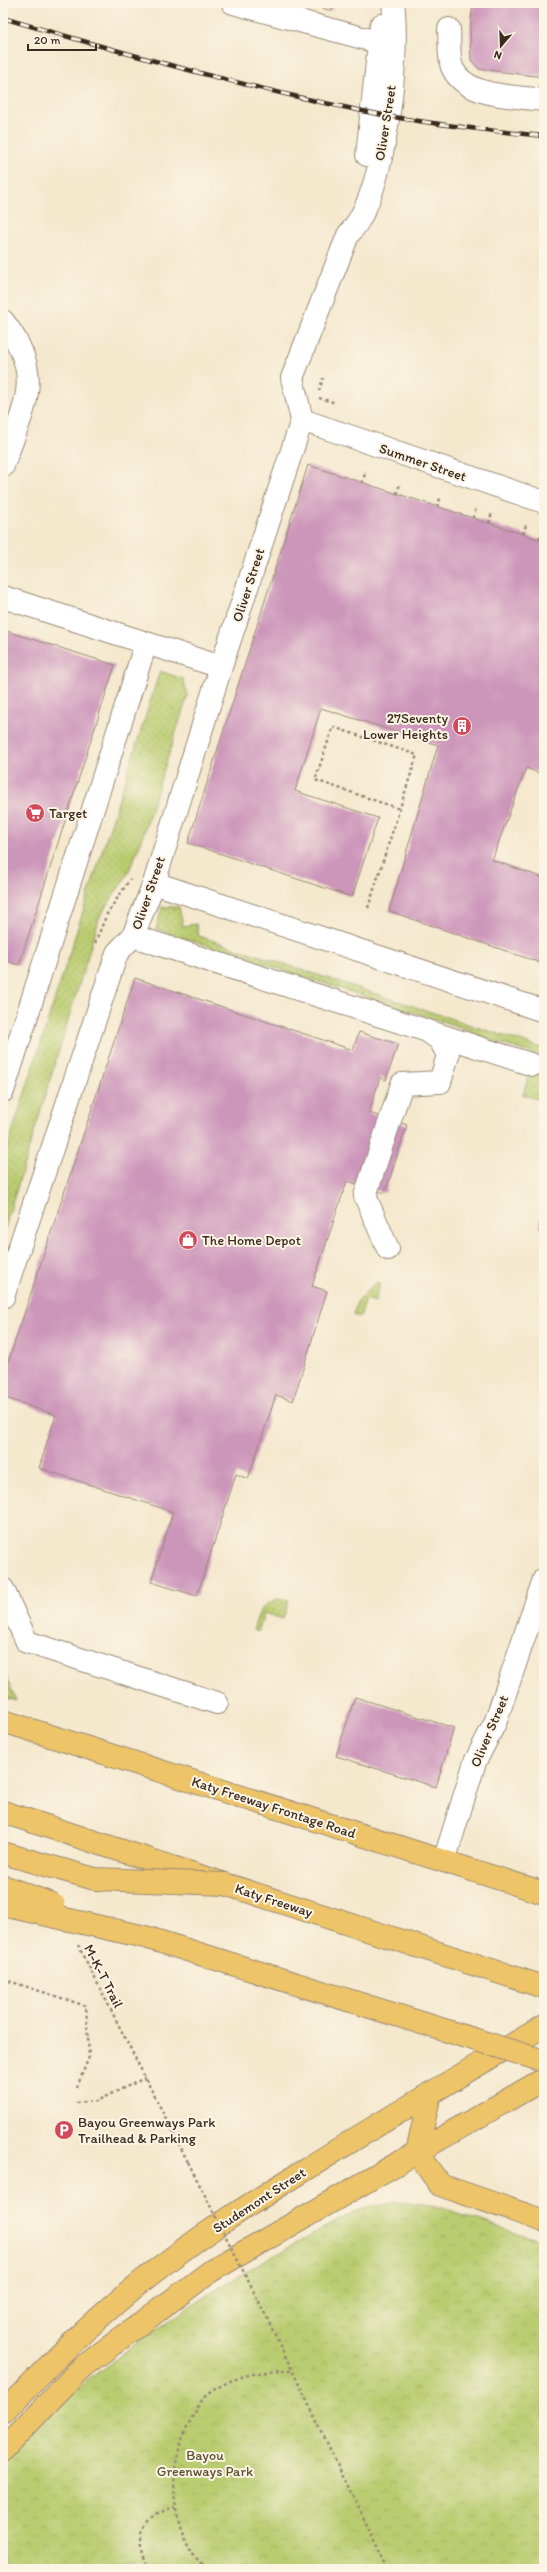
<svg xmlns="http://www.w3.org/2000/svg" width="547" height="2572" viewBox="0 0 547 2572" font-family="Itim,sans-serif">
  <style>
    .grass { fill: url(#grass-dots); stroke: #7a7b47 }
    .park { fill: url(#park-crowns); stroke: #7a7b47 }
    .building { fill: #cc95ba }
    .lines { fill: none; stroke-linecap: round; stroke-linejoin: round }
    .minor-casing { stroke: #988976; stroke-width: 24 }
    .major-casing { stroke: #988976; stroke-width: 24 }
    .highway-casing { stroke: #988976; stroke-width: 24 }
    .path { stroke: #988976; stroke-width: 2.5; stroke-dasharray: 3 3; stroke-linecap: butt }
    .minor { stroke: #fff; stroke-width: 22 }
    .major { stroke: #eec469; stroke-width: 22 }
    .highway { stroke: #eec469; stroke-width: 22 }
    .rail-casing { stroke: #3b2a1e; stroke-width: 4.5 }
    .rail { stroke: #fcf5e5; stroke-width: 3; stroke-dasharray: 9; stroke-linecap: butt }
    .highway-bridge-casing { stroke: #988976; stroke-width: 24; stroke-linecap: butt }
    .path-bridge { stroke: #988976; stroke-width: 2.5; stroke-dasharray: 3 3; stroke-linecap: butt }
    .highway-bridge { stroke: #eec469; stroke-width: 22 }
    .labels { text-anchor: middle; stroke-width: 4; stroke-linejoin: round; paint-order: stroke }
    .street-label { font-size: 14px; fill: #3b2a1e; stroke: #fcf5e5 }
    .poi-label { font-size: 14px; fill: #3b2a1e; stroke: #fcf5e5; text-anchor: start }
    .park-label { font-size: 14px; fill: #5b5232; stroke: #fcf5e5 }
  </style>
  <defs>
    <pattern id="grass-dots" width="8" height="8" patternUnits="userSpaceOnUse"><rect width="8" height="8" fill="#bacc70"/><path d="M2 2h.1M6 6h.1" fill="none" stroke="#a1af61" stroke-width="1.8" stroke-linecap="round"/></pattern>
    <pattern id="park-crowns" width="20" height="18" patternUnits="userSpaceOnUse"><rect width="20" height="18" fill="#bacc70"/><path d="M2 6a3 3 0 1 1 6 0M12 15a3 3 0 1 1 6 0" fill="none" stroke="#a1af61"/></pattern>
  </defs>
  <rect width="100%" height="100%" fill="#fcf5e5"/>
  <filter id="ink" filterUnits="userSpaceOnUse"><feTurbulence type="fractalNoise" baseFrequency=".025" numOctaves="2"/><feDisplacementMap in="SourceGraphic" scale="8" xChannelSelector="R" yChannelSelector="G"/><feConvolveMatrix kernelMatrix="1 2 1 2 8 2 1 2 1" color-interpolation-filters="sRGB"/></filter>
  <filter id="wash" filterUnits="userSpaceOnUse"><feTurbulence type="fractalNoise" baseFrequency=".012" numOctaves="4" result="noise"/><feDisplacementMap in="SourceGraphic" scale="16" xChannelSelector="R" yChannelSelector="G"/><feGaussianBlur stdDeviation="0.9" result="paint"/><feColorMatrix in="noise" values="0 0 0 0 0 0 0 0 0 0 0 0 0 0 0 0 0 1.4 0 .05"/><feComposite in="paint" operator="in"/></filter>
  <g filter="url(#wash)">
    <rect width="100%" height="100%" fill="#f4e8cd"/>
    <!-- grass -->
    <path class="grass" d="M160,671l23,8 5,16 -49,152 -12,28 -27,41 -97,318v-73z
      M162,907h17l4,19 13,-2 3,12 345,113v29l-7,21 -14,-4 7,-25 5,2 5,-16 -66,-21 1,-3 -319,-103z
      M376,1282l4,1 -5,19 -9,-3 -6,18 -7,-2 4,-13z
      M278,1599l11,1 -6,19 -19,-6 -6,19 -5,-2c5,-16 8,-26 25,-31z
      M3,1669l13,32 -13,-4z"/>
    <!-- park -->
    <path class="park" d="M405,2201l31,5 108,36v327h-541v-108l56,-56 29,-25 43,-33 88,-60 46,-27 92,-49 32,-9z"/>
    <g id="blocks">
      <!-- building -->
      <path class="building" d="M308,3h26l-3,8z
        M473,3h71v74l-65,-8 -8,-9 -1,-30z
        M308,465l236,76v234l-18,-7 -34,92 52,18v86l-155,-53 49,-166 -117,-37 -26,83 83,27 -26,79 -164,-54z
        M3,630l112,35 -96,300 -16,-5z
        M135,978l218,72 6,-18 39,12 -12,36 -6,-3 -11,36 38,12 -22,68 -38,-12 -35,105 15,5 -34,110 -17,-6 -28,84 -12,-5 -39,122 -46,-14 22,-70 -134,-44 17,-53 -53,-18v-19z
        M544,1214v15l-5,-2z
        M355,1697l99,31 -18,59 -100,-31z"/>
    </g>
  </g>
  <g filter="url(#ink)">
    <use href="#blocks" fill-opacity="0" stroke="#988976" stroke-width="1"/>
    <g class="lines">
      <defs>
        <path id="minor" d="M233,3l159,43
          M449,29c1,11 -1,28 3,38 13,31 63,29 92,33
          M367,155l14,-130
          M3,321c44,56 20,86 0,145
          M302,420l242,82
          M3,597l143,46 -143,448
          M146,643l75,24
          M154,883l390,128
          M133,936l400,129
          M388,1249l-23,-53 37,-112 38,-2 8,-27 -8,-15 -13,-9
          M3,1297l114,-344 16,-17 21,-53 67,-216 81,-247 -10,-42 56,-143c4,-5 9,-11 12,-17 26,-45 40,-163 33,-215
          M3,1589l24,53 190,61
          M444,1861l31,-99 20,-39 49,-144"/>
        <path id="major" d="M3,1721l541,172
          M417,2153l23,32 104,36
          M417,2153l13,-60
          M3,2413c36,-38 73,-76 113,-110 58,-51 124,-93 189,-133 79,-50 159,-97 239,-144
          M3,2450l78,-82 130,-97 333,-192"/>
        <path id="highway" d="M107,1846l437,141"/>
      </defs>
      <!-- minor casing -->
      <use href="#minor" class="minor-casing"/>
      <!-- major casing -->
      <use href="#major" class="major-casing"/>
      <!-- highway casing -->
      <use href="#highway" class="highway-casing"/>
      <!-- path -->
      <path class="path" d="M319,391l4,-13
        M319,398l17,5
        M362,483l4,-12
        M397,494l3,-11
        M437,507l4,-11
        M473,518l3,-10
        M489,523l3,-10
        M523,534l3,-9
        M539,539l4,-9
        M368,908l49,-153 -84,-28 -18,53 85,29
        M95,943l12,-29 23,-35
        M544,1090l-2,7 2,1
        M78,1945l110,217
        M3,1979l83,27 3,51 -12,30
        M76,2103l20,-2 49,-23
        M264,2312l124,257
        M148,2569c-2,-7 -6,-14 -7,-21 -3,-23 16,-39 36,-41
        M206,2569c-41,-40 -40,-113 -10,-158 3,-6 7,-14 12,-17 26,-19 52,-23 83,-23"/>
      <!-- minor -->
      <use href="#minor" class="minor"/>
      <!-- major -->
      <use href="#major" class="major"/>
      <!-- highway -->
      <use href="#highway" class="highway"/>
      <defs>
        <path id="rail" d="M3,18c127,37 255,73 385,98 51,9 104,15 156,20"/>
      </defs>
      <!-- rail casing -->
      <use href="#rail" class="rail-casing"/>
      <!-- rail -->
      <use href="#rail" class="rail"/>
      <defs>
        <path id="highway-bridge" d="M3,1812l104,34
          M3,1853l92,26 130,5
          M3,1886l51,19
          M3,1905l142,32 399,124"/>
      </defs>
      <!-- highway-bridge casing -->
      <use href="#highway-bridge" class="highway-bridge-casing"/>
      <!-- path-bridge -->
      <path class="path-bridge" d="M188,2162l76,150"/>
      <!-- highway-bridge -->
      <use href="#highway-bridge" class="highway-bridge"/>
    </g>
  </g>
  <!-- icons -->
  <defs>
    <symbol id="building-disc" viewBox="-11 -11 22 22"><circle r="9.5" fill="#d1495b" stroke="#fcf5e5"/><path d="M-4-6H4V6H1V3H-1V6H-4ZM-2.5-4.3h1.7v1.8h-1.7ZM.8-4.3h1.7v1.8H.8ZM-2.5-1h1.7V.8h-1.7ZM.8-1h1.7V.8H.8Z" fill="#fff"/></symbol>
    <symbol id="supermarket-disc" viewBox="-11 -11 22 22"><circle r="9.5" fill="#d1495b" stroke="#fcf5e5"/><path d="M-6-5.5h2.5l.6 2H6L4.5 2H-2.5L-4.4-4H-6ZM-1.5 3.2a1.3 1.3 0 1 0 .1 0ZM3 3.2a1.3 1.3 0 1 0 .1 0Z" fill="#fff"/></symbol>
    <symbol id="shop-disc" viewBox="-11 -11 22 22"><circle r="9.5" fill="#d1495b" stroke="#fcf5e5"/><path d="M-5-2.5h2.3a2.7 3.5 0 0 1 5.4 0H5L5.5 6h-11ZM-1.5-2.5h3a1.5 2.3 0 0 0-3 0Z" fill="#fff"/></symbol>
    <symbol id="parking-disc" viewBox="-11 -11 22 22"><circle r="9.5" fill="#d1495b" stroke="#fcf5e5"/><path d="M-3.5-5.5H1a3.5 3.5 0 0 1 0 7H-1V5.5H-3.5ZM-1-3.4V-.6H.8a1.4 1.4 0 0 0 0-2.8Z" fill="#fff"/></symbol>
  </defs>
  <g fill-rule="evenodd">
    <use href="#building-disc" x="451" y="715" width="22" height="22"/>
    <use href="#supermarket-disc" x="24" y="802" width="22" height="22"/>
    <use href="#shop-disc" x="177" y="1229" width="22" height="22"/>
    <use href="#parking-disc" x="53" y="2119" width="22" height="22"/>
  </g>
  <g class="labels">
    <!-- street labels -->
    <g class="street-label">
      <text transform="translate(385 123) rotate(-81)" y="5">Oliver Street</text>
      <text transform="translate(423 462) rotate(19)" y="5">Summer Street</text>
      <text transform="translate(248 585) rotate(-72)" y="5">Oliver Street</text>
      <text transform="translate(148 893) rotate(-71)" y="5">Oliver Street</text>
      <text transform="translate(489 1731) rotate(-67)" y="5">Oliver Street</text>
      <text transform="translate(274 1807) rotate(18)" y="5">Katy Freeway Frontage Road</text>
      <text transform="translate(274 1900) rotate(18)" y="5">Katy Freeway</text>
      <text transform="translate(104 1976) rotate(63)" y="5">M-K-T Trail</text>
      <text transform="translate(259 2200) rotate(-33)" y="5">Studemont Street</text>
    </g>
    <!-- poi labels -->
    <g class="poi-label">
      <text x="448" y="723" text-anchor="end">27Seventy<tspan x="448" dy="16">Lower Heights</tspan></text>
      <text x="49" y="818">Target</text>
      <text x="202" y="1245">The Home Depot</text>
      <text x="78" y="2127">Bayou Greenways Park<tspan x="78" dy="16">Trailhead &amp; Parking</tspan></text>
    </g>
    <!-- park labels -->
    <g class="park-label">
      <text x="205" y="2460">Bayou<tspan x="205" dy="16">Greenways Park</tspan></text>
    </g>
  </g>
  <!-- margin -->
  <rect width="547" height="2572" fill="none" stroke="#fcf5e5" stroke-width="16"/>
  <!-- north arrow -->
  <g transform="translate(501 46) rotate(199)" stroke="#fcf5e5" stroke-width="3" paint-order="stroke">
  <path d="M0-3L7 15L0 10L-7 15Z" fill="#3b2a1e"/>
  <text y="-6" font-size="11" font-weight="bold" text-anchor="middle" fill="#3b2a1e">N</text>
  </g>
  <!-- scale -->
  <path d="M28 44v6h68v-6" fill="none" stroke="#3b2a1e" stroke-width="2"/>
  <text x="34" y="44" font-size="12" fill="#3b2a1e" stroke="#fcf5e5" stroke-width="3" paint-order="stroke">20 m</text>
</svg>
